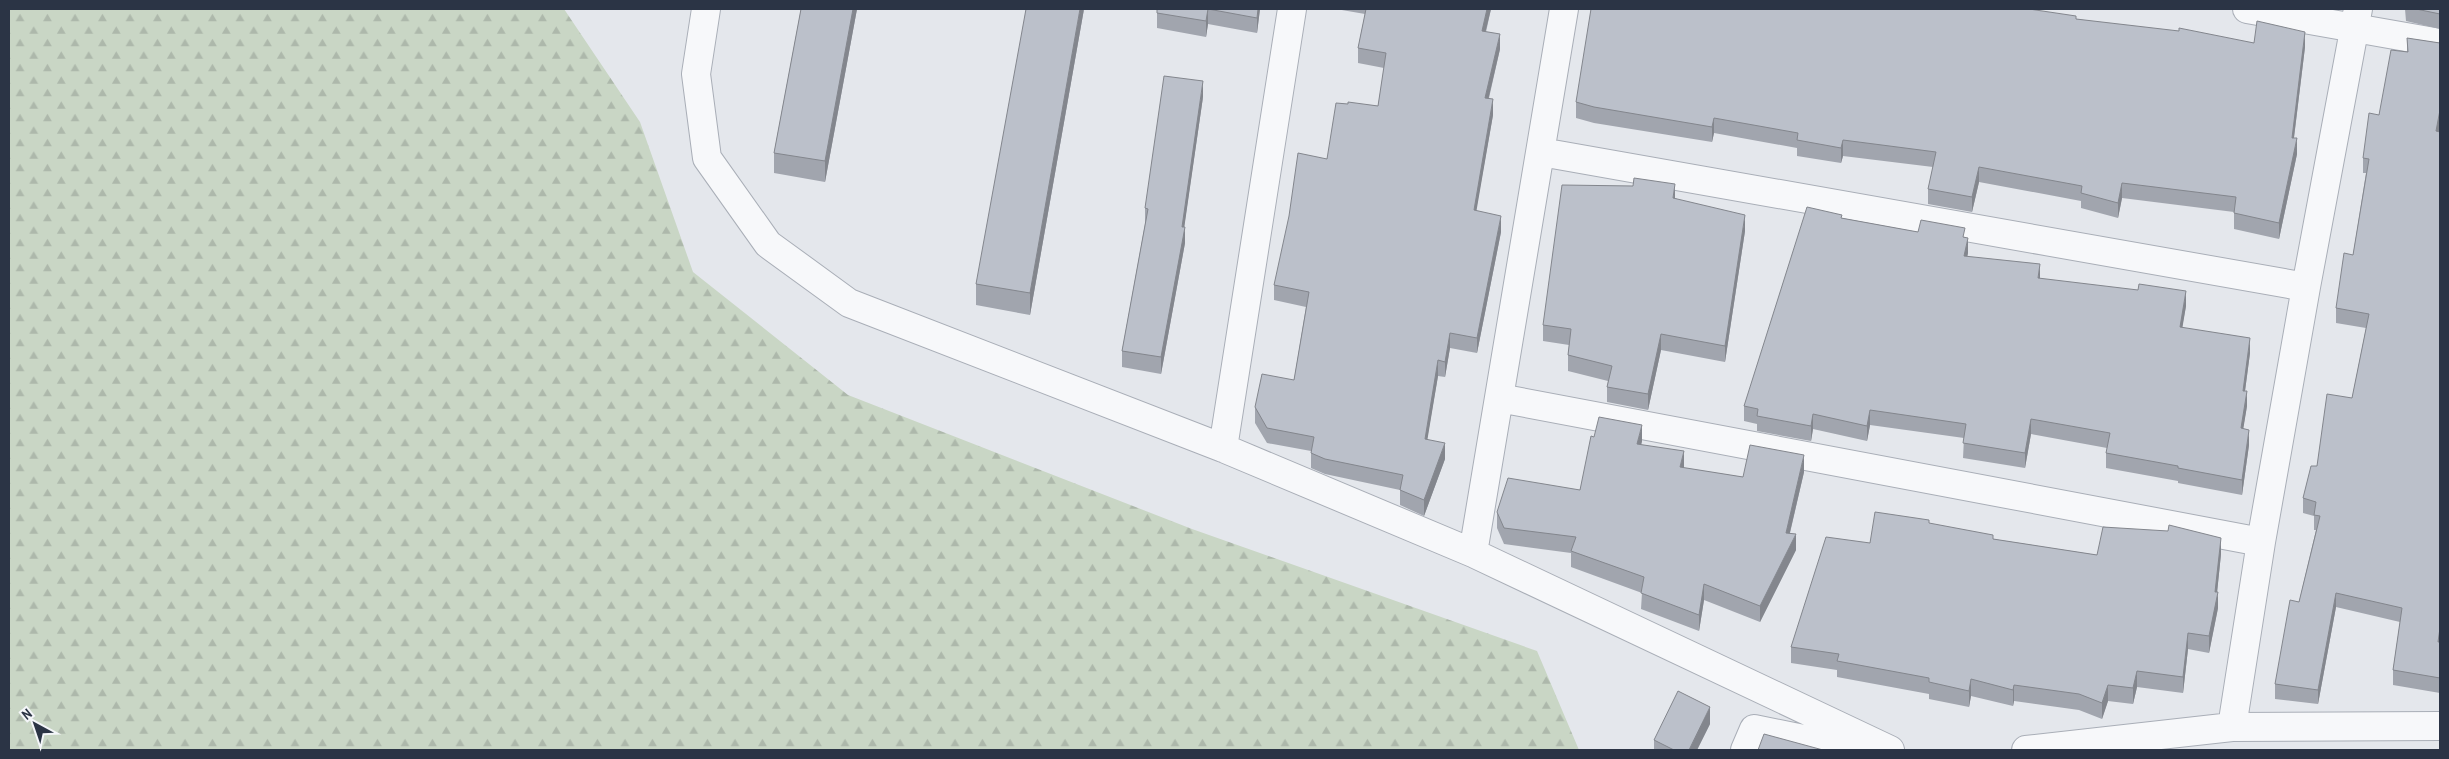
<svg xmlns="http://www.w3.org/2000/svg" width="2449" height="759" viewBox="0 0 2449 759" font-family="'Archivo Narrow',sans-serif">
  <style>
    .forest { fill: url(#forest-firs) }
    .lines { fill: none; stroke-linecap: round; stroke-linejoin: round }
    .minor-casing { stroke: #a9aeb7; stroke-width: 30 }
    .minor { stroke: #f7f8fa; stroke-width: 28 }
    .wall { fill: #a1a5ae }
    .shaded-wall { fill: #83868d }
    .building { fill: #bbc0ca; stroke: #83868d }
  </style>
  <defs>
    <pattern id="forest-firs" width="22" height="20" patternUnits="userSpaceOnUse" patternTransform="scale(1.25)"><rect width="22" height="20" fill="#c9d6c5"/><path d="M5 1l3.5 6h-7zM16 11l3.5 6h-7z" fill="#adb8ab"/></pattern>
  </defs>
  <rect width="100%" height="100%" fill="#e4e7ec"/>
  <!-- forest -->
  <path class="forest" d="M9,9h555l76,113 53,150 155,123 344,134 345,122 42,99h-1570z"/>
  <g class="lines">
    <defs>
      <path id="minor" d="M706,9l-10,65 11,84 61,86 81,59 374,145 250,105 417,197
        M2247,9l193,34
        M1541,152l765,135
        M1499,398l762,144
        M1223,448l69,-439
        M1473,553l91,-544
        M2232,727l29,-185 45,-255 52,-278
        M1745,750l9,-21 103,21
        M2026,750l206,-23 208,-1"/>
    </defs>
    <!-- minor casing -->
    <use href="#minor" class="minor-casing"/>
    <!-- minor -->
    <use href="#minor" class="minor"/>
  </g>
  <!-- wall -->
  <path class="wall" d="M801,9h56l-32,173 -51,-9v-20z
    M1084,9l-54,306 -54,-10v-21z
    M1157,9h103l-3,24 -49,-9 -2,13 -49,-9z
    M1336,9h155l-5,23 14,17 -11,49 4,17 -17,95 25,22 -24,121 -27,-5 -5,29 -7,-1 -11,63 18,20 -21,57 -24,-11v-15l-75,-16 -14,-6v-17l-44,-8 -12,-20v-16l39,-27 12,-73 -32,-7v-15l53,-126 21,-55 30,2 6,-38 -26,-5v-15l7,-34z
    M2405,9h35v20l-34,-8z
    M2076,19l178,24 51,4 -11,91 3,16 -18,85 -45,-10v-17l-112,-14 -4,20 -37,-10v-7l-102,-19 -7,30 -44,-8v-15l5,-22 -90,-11 -2,7 -44,-7v-8l-83,-15 -2,9 -118,-19 -18,-5v-16z
    M2407,38l33,5v82l-1,7h1v561l-47,-8v-15l7,-48 -64,-15 -18,97 -43,-5v-15l24,-82 17,-72h-2v-14l-11,-3v-15l14,-32 35,-68 14,-70 -30,-5v-15l17,-53 13,-82h-3v-15l16,-43 28,-63z
    M1203,97l-19,130 1,16 -24,131 -39,-7v-16l23,-127v-16z
    M1675,198l70,33 -20,131 -64,-12 -13,60 -41,-8v-15l1,-6 -40,-10v-16l1,-10 -26,-4v-16z
    M1842,218l76,14 47,5 3,16 -1,4 73,22 146,27 -4,21 68,26 -5,38 2,15 -4,22 6,17 -7,50 -64,-12v-2l-72,-13v-15l1,-5 -76,-14 -6,34 -62,-10 1,-20 -94,-13 -3,16 -54,-12 -2,12 -54,-10v-7l-13,-3v-15z
    M1594,437l48,4 -1,4 43,23 59,9 61,-5 -14,61 6,17 -36,72 -56,-22 -5,31 -58,-22 1,-16 -71,-26v-14l-67,-9 -7,-16v-16l83,-22z
    M1929,524l64,15 104,16 124,-1 -4,38 1,16 -9,45 -21,-4 -5,44 -46,-6 -4,17 -25,-3 -6,18 -23,-9 -65,-9 -1,5 -42,-10 -2,11 -40,-8v-5l-92,-17v-7l-46,-7v-16z
    M1710,724l-13,26h-43v-10z"/>
  <!-- shaded-wall -->
  <path class="shaded-wall" d="M853,9h4l-32,173v-21z
    M1080,9h4l-54,306v-22z
    M1208,9v15l-2,13v-16z
    M1258,9h2l-3,24v-15z
    M1487,9h4l-9,37v-15z
    M2305,32v15l-13,106v-15z
    M1500,34v15l-15,64v-15z
    M1203,81v16l-21,146 3,-16v16l-24,131v-17l21,-130z
    M1493,99v16l-19,110v-15z
    M2440,110v15l-4,21v-15z
    M1714,118v15l-2,9v-15z
    M2297,138v16l-18,85v-16z
    M1843,140v16l-2,7v-15z
    M1979,167v15l-7,30v-15z
    M2122,183v15l-4,20v-15z
    M1675,184v16l-2,-2z
    M1745,215v16l-20,131v-16z
    M1501,216v16l-24,121v-15z
    M1968,238v15l-4,18v-15z
    M2040,264v15l-2,-1z
    M2186,291v15l-6,36v-15z
    M1450,333v15l-5,29v-15z
    M1661,334v16l-13,60v-16z
    M2250,338v15l-7,53v-15z
    M1438,360v16l-13,78v-15z
    M2247,391v15l-6,37v-15z
    M1870,410v15l-3,16v-15z
    M1813,414v15l-2,12v-15z
    M2031,419v15l-6,34v-15z
    M1642,425v16l-5,20v-17z
    M2249,430v15l-7,50v-15z
    M1445,443v16l-21,57v-16z
    M1684,451v16l-4,16v-16z
    M1804,455v17l-18,77v-16z
    M1796,534v16l-36,72v-16z
    M2221,538v16l-5,49 2,-11v16l-9,45v-17z
    M1704,584v16l-5,31v-16z
    M2336,593v14l-18,97v-14z
    M2440,628v15l-2,-1z
    M2188,633v16l-5,44v-16z
    M2137,671v16l-4,17v-16z
    M1971,679v17l-2,11v-16z
    M2014,685v16l-1,5v-16z
    M2108,685v16l-6,18v-16z
    M1710,707v17l-13,26h-8z"/>
  <!-- building -->
  <path class="building" d="M801,9h52l-28,152 -51,-8z
    M1026,9h54l-50,284 -54,-9z
    M1157,9h51l-2,12 -49,-8z
    M1208,9h50l-1,9z
    M1366,9h121l-5,22 18,3 -15,64 8,1 -19,111 27,6 -24,122 -27,-5 -5,29 -7,-2 -13,79 20,4 -21,57 -24,-10 3,-15 -78,-16 -14,-6 3,-16 -47,-9 -12,-21 7,-33 32,6 15,-88 -35,-7 15,-69 9,-63 29,6 9,-56 12,1v-2l30,4 8,-53 -28,-5z
    M1591,9h438l47,7v3l103,12v-3l75,15 3,-22 48,11 -13,106h5l-18,85 -45,-10 2,-16 -114,-14 -4,20 -37,-10 1,-7 -103,-19 -7,30 -44,-8 8,-37 -93,-12 -2,8 -44,-8 1,-7 -84,-15 -2,9 -118,-20 -18,-5z
    M2416,9h24v5z
    M2407,38l33,5v67l-4,21 4,1v496l-2,14h2v36l-47,-8 9,-62 -66,-15 -18,97 -43,-6 15,-84 9,2 21,-86 -6,-1 2,-13 -13,-4 8,-32h6l10,-72 25,4 17,-84 -33,-6 8,-55 9,2 16,-96 -6,-1 6,-45 10,2 12,-65 17,2z
    M1164,76l39,5 -21,146h3l-24,130 -39,-6 26,-142 -3,-1z
    M1634,178l41,6 -2,14 72,17 -20,131 -64,-12 -13,60 -41,-7 5,-21 -44,-11 3,-26 -28,-4 19,-140 71,1z
    M1807,207l35,8 -1,3 77,14 3,-12 44,8 -2,9 5,1 -4,18 76,8 -2,14 100,12 1,-6 47,7 -6,36 70,11 -7,53h4l-6,37 8,2 -7,50 -64,-12v-2l-72,-13 4,-20 -79,-14 -6,34 -62,-10 3,-19 -96,-14 -3,16 -54,-12 -2,12 -54,-10 1,-7 -14,-3z
    M1599,417l43,8 -5,19 47,7 -4,16 63,10 7,-32 54,10 -18,78 10,1 -36,72 -56,-22 -5,31 -58,-22 3,-16 -73,-26 5,-14 -72,-9 -7,-16 11,-34 72,12 11,-54 3,1z
    M1875,512l54,8v3l64,12v4l104,16 6,-28 65,4 1,-6 52,13 -6,54h3l-9,44 -21,-3 -5,44 -46,-6 -4,17 -25,-3 -6,18 -23,-9 -65,-9 -1,5 -42,-11 -2,12 -40,-9v-4l-92,-17 2,-7 -48,-7 35,-110 44,6z
    M1678,691l32,16 -21,43h-15l-20,-10z
    M1764,734l59,16h-65z"/>
  <!-- border -->
  <rect width="2449" height="759" fill="none" stroke="#2b3445" stroke-width="20"/>
  <!-- north arrow -->
  <g transform="translate(35 724) rotate(320)" stroke="#f4f6f9" stroke-width="4" paint-order="stroke">
  <path d="M0-4L9 19L0 12L-9 19Z" fill="#2b3445"/>
  <text y="-8" font-size="14" font-weight="bold" text-anchor="middle" fill="#2b3445">N</text>
  </g>
</svg>
